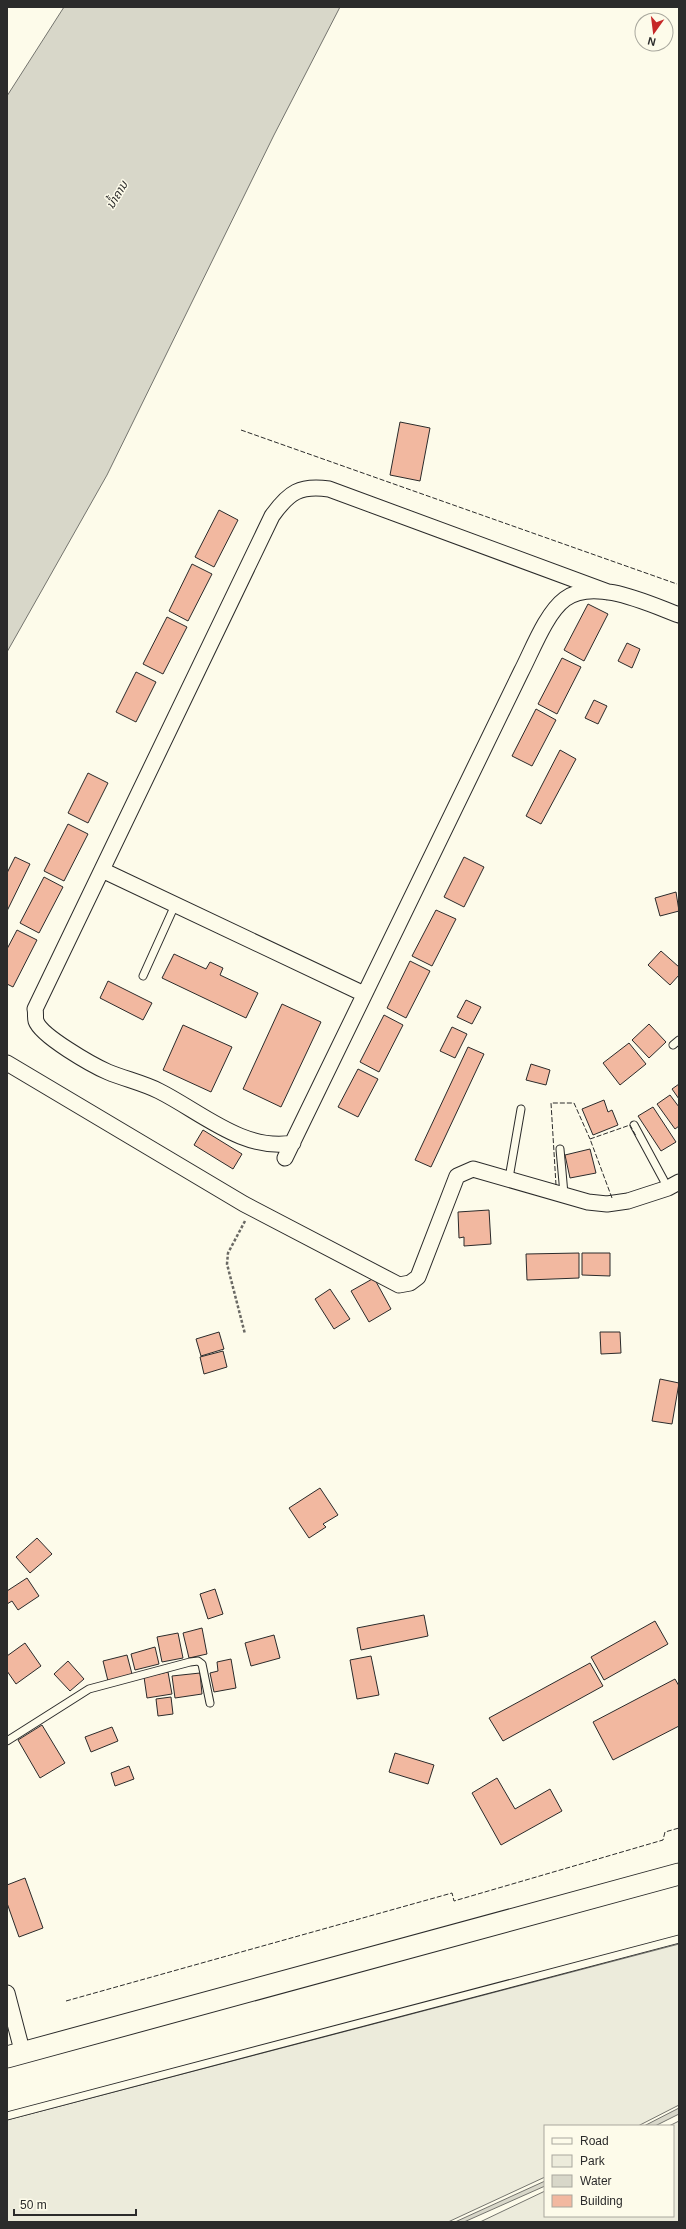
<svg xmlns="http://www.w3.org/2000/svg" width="686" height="2229" viewBox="0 0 686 2229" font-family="Arial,'Noto Sans Lao',sans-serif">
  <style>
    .green { fill: #ecebdb; stroke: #74746e }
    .water { fill: #d8d7c9; stroke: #74746e }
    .building { fill: #f2b8a0; stroke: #2b2b2b }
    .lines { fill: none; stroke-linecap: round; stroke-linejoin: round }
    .lane-casing { stroke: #2b2b2b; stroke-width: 9 }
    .street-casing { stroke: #2b2b2b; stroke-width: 17 }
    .secondary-casing { stroke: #2b2b2b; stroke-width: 23 }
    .path { stroke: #6a6964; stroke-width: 2.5; stroke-dasharray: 3 2; stroke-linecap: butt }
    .lane { stroke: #fdfbea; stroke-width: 7 }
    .street { stroke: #fdfbea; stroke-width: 15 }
    .secondary { stroke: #fdfbea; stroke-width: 21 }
    .fence { stroke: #2b2b2b; stroke-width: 1; stroke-dasharray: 5 2; stroke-linecap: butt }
    .labels { text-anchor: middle; stroke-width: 3; stroke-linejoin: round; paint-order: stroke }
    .water-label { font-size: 12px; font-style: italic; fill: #2b2b2b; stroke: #fdfbea }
  </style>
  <rect width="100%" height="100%" fill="#fdfbea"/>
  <!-- green -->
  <path class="green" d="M679,1944v161l-41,21h-93v51l-97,45h-441v-102z
    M679,2121v101h-199l65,-31v25h128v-90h-4z"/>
  <!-- water -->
  <path class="water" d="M64,7h276l-66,128 -167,340 -100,177v-556z
    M679,2108v6l-24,12h-11z
    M545,2181v5l-81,36h-9z"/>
  <!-- building -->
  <path class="building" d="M400,422l30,6 -10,53 -30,-6z
    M219,510l19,10 -24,47 -19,-10z
    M192,564l20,10 -24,47 -19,-10z
    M588,604l20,10 -24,47 -20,-11z
    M167,617l20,10 -24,47 -20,-10z
    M627,643l13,6 -8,19 -14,-7z
    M562,658l19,9 -24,47 -19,-10z
    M136,672l20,10 -20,40 -20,-10z
    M594,700l13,6 -9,18 -13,-6z
    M536,709l20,11 -24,46 -20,-10z
    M560,750l16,9 -35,65 -15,-8z
    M88,773l20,10 -20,40 -20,-10z
    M68,824l20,10 -24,47 -20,-10z
    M15,857l15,7 -23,47v-38z
    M464,857l20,10 -20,40 -20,-10z
    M44,877l19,10 -24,46 -19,-10z
    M676,892l3,19 -19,5 -5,-18z
    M436,910l20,9 -24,47 -20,-10z
    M17,930l20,10 -24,47 -6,-3v-35z
    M661,951l18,16v8l-9,10 -22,-20z
    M174,954l32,15 4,-7 13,6 -3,7 38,18 -12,25 -84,-40z
    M410,961l20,10 -24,47 -19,-10z
    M108,981l44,22 -9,17 -43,-22z
    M466,1000l15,7 -9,17 -15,-7z
    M282,1004l39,18 -40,85 -38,-18z
    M384,1015l19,10 -24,47 -19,-10z
    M649,1024l17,18 -17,16 -17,-18z
    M183,1025l49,22 -21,45 -48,-22z
    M452,1027l15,7 -12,24 -15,-7z
    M629,1043l17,21 -26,21 -17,-22z
    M468,1047l16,7 -53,113 -16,-7z
    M531,1064l19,6 -4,15 -20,-5z
    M358,1069l20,10 -20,38 -20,-10z
    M679,1084v15l-7,-10z
    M670,1095l9,12v19l-4,3 -18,-25z
    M604,1100l4,12 4,-2 6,15 -25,10 -11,-26z
    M653,1107l23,35 -15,9 -23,-35z
    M203,1130l39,24 -9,15 -39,-24z
    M590,1149l6,24 -26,5 -5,-23z
    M489,1210l2,34 -27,2v-9l-5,1 -1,-26z
    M579,1253v25l-52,2 -1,-26z
    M582,1253h28v23l-28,-1z
    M374,1278l17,31 -22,13 -18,-31z
    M330,1289l20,30 -16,10 -19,-30z
    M219,1332l5,17 -23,7 -5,-17z
    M600,1332h20l1,21 -20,1z
    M223,1351l4,16 -23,7 -4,-17z
    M660,1379l19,4 -7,41 -20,-3z
    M320,1488l18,27 -15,9 3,3 -17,11 -20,-30z
    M37,1538l15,16 -22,19 -14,-16z
    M27,1578l12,18 -21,14 -6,-9 -5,3v-13z
    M215,1589l8,25 -15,5 -8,-25z
    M424,1615l4,21 -67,14 -4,-22z
    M655,1621l13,23 -64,36 -13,-23z
    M202,1628l5,26 -18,4 -6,-25z
    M178,1633l5,25 -21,4 -5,-25z
    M274,1635l6,23 -29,8 -6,-23z
    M25,1643l16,23 -25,18 -9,-13v-15z
    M155,1647l4,17 -24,6 -4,-16z
    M127,1655l5,19 -24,7 -5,-20z
    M371,1656l8,39 -22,4 -7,-39z
    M231,1659l5,29 -22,4 -4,-19 8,-2 -1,-9z
    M68,1661l16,18 -14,12 -16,-17z
    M590,1663l13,23 -100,55 -14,-23z
    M168,1672l4,22 -25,4 -3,-21z
    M200,1673l2,21 -27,4 -3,-22z
    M675,1679l4,7v40l-66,34 -20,-38z
    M171,1697l2,17 -15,2 -2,-17z
    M42,1725l23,38 -25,15 -22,-38z
    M112,1727l6,14 -27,11 -6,-15z
    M395,1753l39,12 -6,19 -39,-12z
    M129,1766l5,13 -19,7 -4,-13z
    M497,1778l18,31 35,-20 12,22 -61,34 -29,-52z
    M25,1878l18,50 -24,9 -12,-34v-18z"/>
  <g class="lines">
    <defs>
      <path id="lane" d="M143,976l32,-71
        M673,1045l6,-5
        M634,1125l34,63
        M560,1149l4,45
        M509,1178l12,-69
        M7,1741l82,-52 101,-27 8,-1 4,3 8,39
        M7,2116l672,-177"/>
      <path id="street" d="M102,870l262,124
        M7,1063l237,141 155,81 11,-2 8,-6 39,-101 16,-7 115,33 19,2 21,-3 40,-13 11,-6
        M293,1143c-49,9 -92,-31 -134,-52 -16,-8 -34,-12 -51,-19 -16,-7 -67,-36 -72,-51 -1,-3 0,-8 -1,-12l237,-493c17,-24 28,-31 57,-27l279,103
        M285,1158l236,-486c11,-21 25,-59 44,-73 29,-22 84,5 114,16
        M7,1993l16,61"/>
      <path id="secondary" d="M7,2057l672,-183"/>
    </defs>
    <!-- lane casing -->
    <use href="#lane" class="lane-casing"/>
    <!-- street casing -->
    <use href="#street" class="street-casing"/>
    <!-- secondary casing -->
    <use href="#secondary" class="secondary-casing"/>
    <!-- path -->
    <path class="path" d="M245,1221l-17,32 -1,11 18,70"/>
    <!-- lane -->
    <use href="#lane" class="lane"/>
    <!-- street -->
    <use href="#street" class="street"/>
    <!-- secondary -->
    <use href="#secondary" class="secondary"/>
    <!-- fence -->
    <path class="fence" d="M241,430l436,154
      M556,1185l-5,-82h23l16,36
      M612,1198l-22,-59 40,-14 6,11
      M66,2001l386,-108 2,8 209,-61 2,-8 14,-4"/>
  </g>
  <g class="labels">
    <!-- water labels -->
    <g class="water-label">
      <text transform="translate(117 195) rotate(-59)" y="4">ນ້ຳຄານ</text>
    </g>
  </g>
  <!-- border -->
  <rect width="686" height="2229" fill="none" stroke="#2b2b2b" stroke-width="16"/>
  <!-- legend -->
  <rect x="544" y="2125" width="130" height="92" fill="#fdfbea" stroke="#a9a89e"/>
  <rect x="552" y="2138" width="20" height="6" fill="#fdfbea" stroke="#a9a89e"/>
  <text x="580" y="2145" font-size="12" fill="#2b2b2b">Road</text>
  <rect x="552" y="2155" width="20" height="12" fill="#ecebdb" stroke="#a9a89e"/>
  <text x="580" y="2165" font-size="12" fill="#2b2b2b">Park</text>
  <rect x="552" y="2175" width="20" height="12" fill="#d8d7c9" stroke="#a9a89e"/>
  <text x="580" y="2185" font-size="12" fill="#2b2b2b">Water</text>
  <rect x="552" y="2195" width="20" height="12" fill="#f2b8a0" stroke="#a9a89e"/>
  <text x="580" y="2205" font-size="12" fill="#2b2b2b">Building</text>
  <!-- north arrow -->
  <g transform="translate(654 32) rotate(194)"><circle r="19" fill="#fdfbea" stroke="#a9a89e"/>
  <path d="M0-3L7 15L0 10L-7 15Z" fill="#c62828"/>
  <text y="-6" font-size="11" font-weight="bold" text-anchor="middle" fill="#2b2b2b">N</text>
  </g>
  <!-- scale -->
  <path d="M14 2209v6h122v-6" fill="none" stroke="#2b2b2b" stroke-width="2"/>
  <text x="20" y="2209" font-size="12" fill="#2b2b2b" stroke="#fdfbea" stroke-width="3" paint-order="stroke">50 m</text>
</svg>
